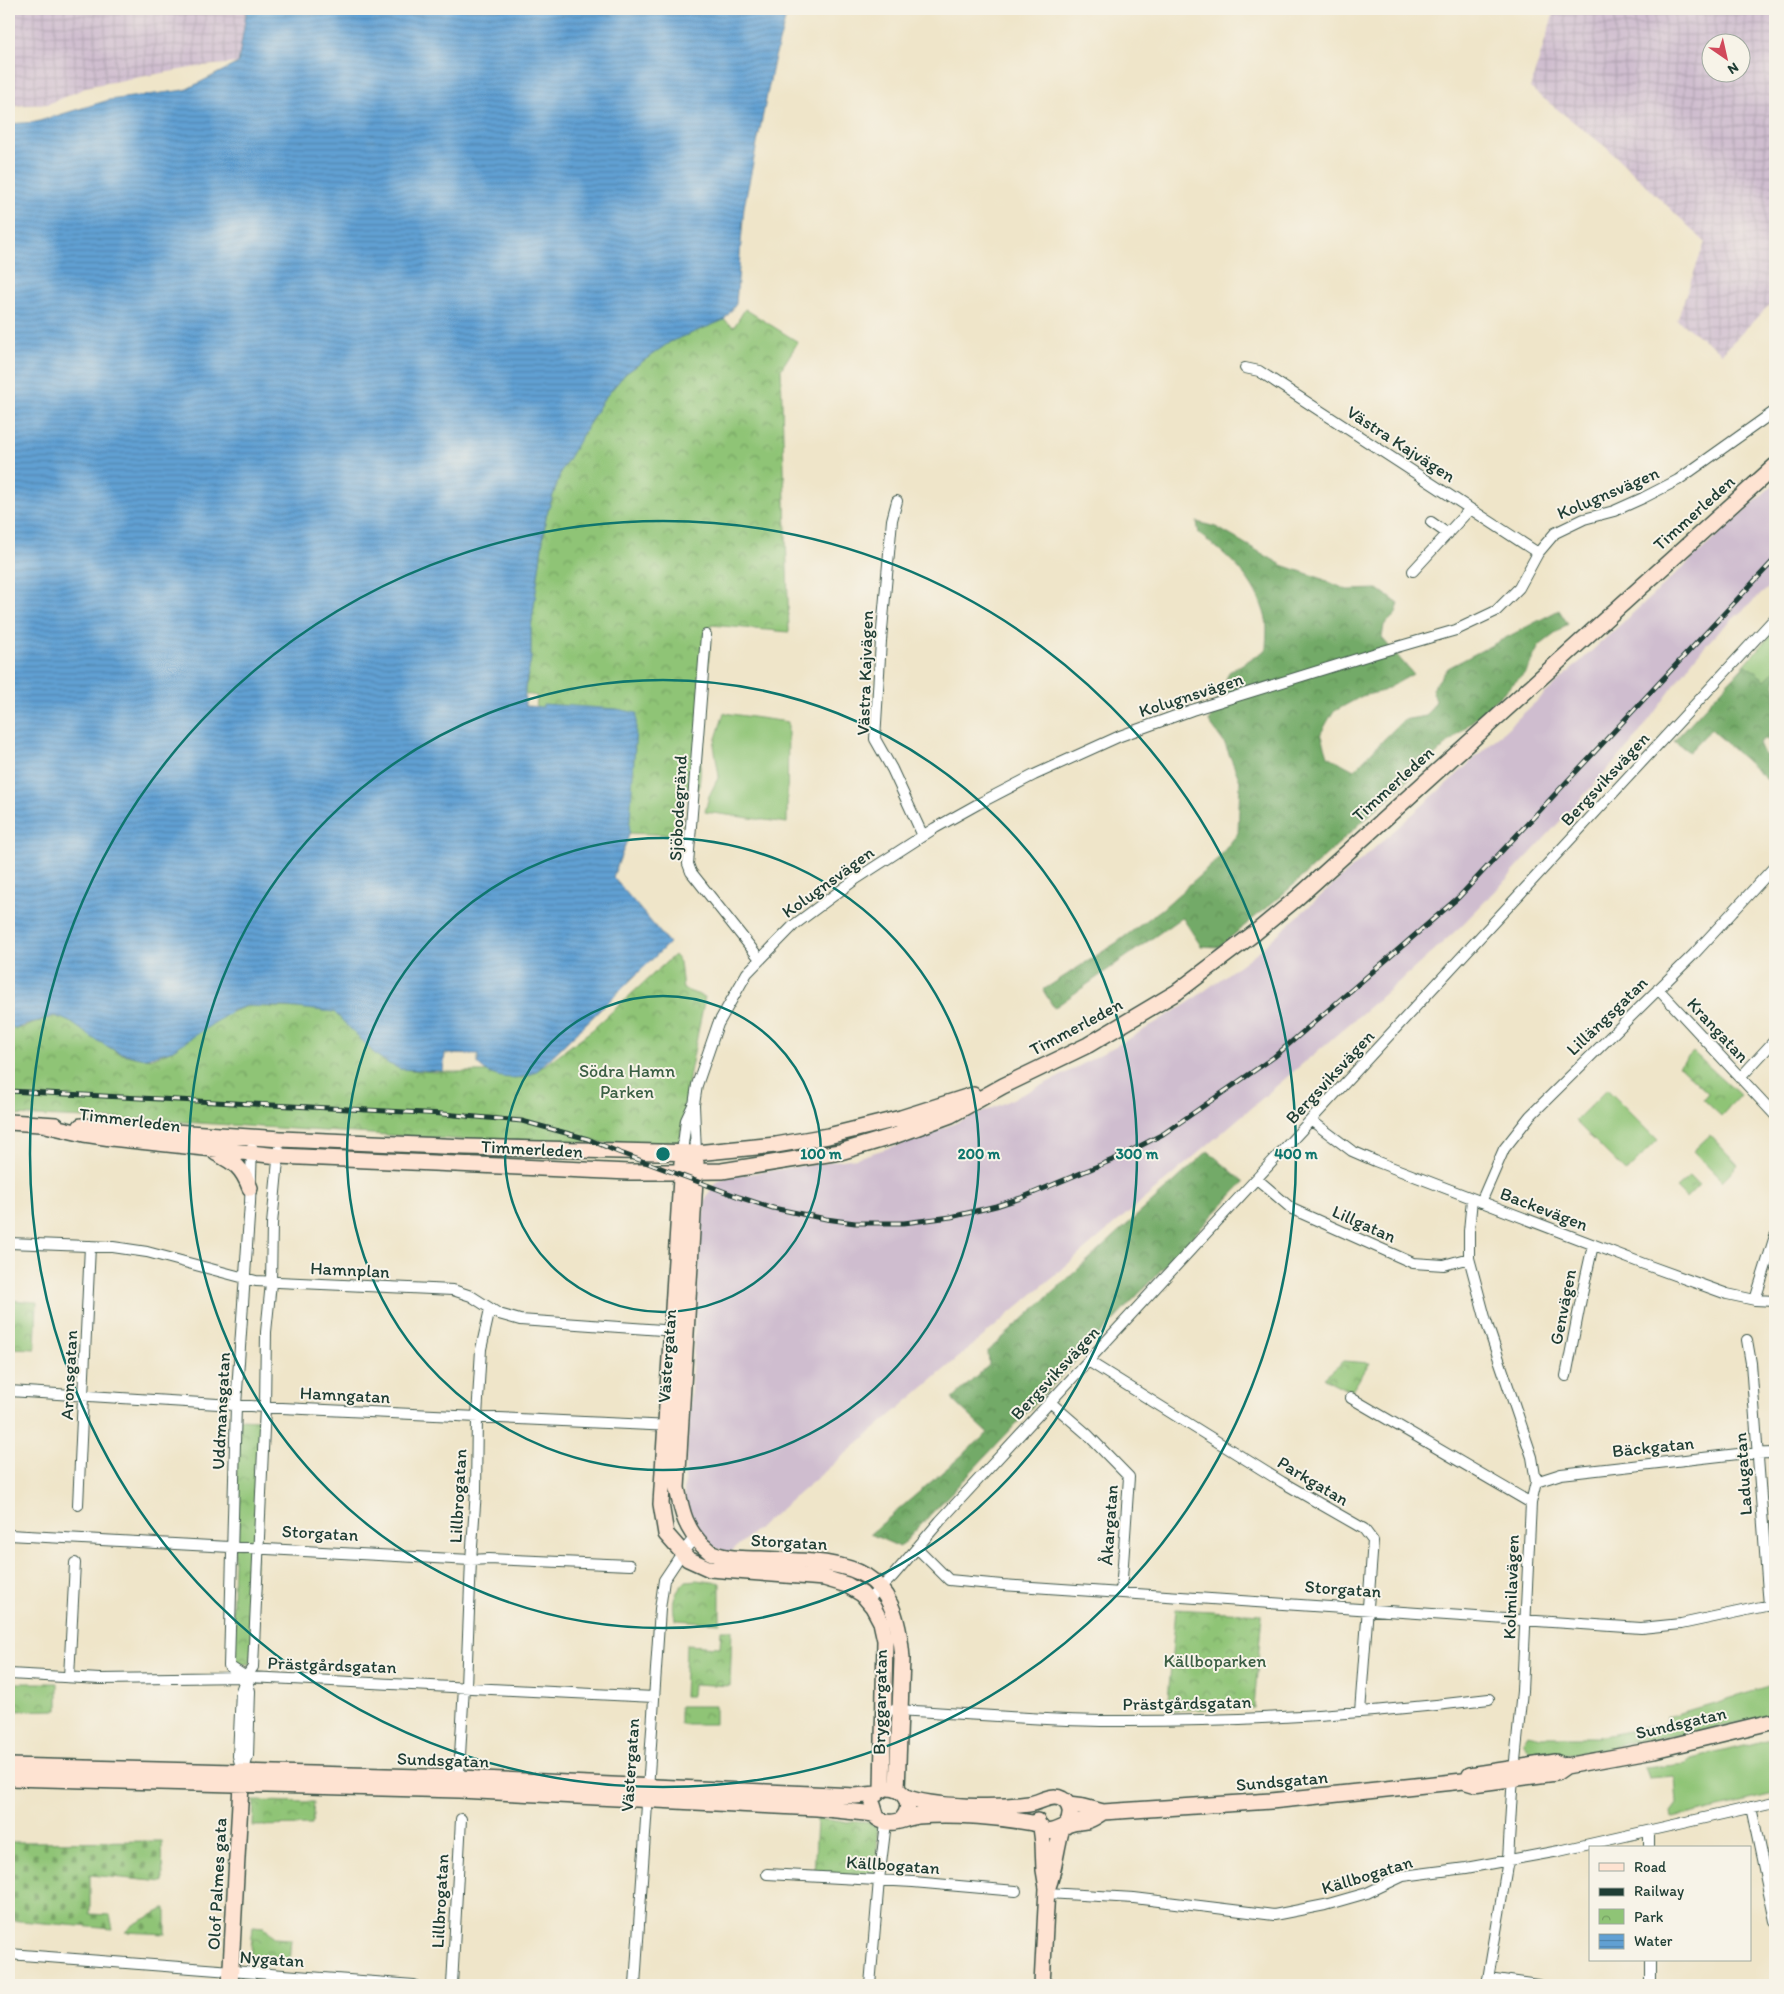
<svg xmlns="http://www.w3.org/2000/svg" width="1784" height="1994" viewBox="0 0 1784 1994" font-family="Itim,sans-serif">
  <style>
    .industrial { fill: url(#industrial-grid); fill-rule: evenodd }
    .railway { fill: #cfbdcf }
    .green { fill: #8fc476; stroke: #578055 }
    .forest { fill: url(#forest-crowns); stroke: #49744e }
    .cemetery { fill: url(#cemetery-stones); stroke: #578055 }
    .park { fill: url(#park-crowns); stroke: #578055 }
    .water { fill: url(#water-rules); stroke: #406e84 }
    .lines { fill: none; stroke-linecap: round; stroke-linejoin: round }
    .street-casing { stroke: #3e564a; stroke-width: 12 }
    .secondary-casing { stroke: #3e564a; stroke-width: 18 }
    .street { stroke: #fff; stroke-width: 10 }
    .secondary { stroke: #fee3d2; stroke-width: 15 }
    .rail-casing { stroke: #1f3d34; stroke-width: 5 }
    .rail { stroke: #f7f3e8; stroke-width: 3; stroke-dasharray: 9; stroke-linecap: butt }
    .ring { fill: none; stroke: #0f766e; stroke-width: 2.5 }
    .labels { text-anchor: middle; stroke-width: 4; stroke-linejoin: round; paint-order: stroke }
    .street-label { font-size: 18px; fill: #1f3d34; stroke: #f7f3e8 }
    .park-label { font-size: 18px; fill: #3b5f44; stroke: #f7f3e8 }
    .centre { fill: #0f766e; stroke: #f7f3e8; stroke-width: 2.5 }
    .ring-label { font-size: 15px; text-anchor: middle; font-weight: bold; fill: #0f766e; stroke: #f7f3e8; stroke-width: 4; stroke-linejoin: round; paint-order: stroke }
  </style>
  <defs>
    <pattern id="industrial-grid" width="8" height="8" patternUnits="userSpaceOnUse" patternTransform="scale(1.25)"><rect width="8" height="8" fill="#cfbdcf"/><path d="M0 4h8M4 0v8" fill="none" stroke="#b1a3b2"/></pattern>
    <pattern id="forest-crowns" width="20" height="18" patternUnits="userSpaceOnUse" patternTransform="scale(1.25)"><rect width="20" height="18" fill="#73aa67"/><path d="M2 6a3 3 0 1 1 6 0M12 15a3 3 0 1 1 6 0" fill="none" stroke="#5e8c56"/></pattern>
    <pattern id="cemetery-stones" width="16" height="16" patternUnits="userSpaceOnUse" patternTransform="scale(1.25)"><rect width="16" height="16" fill="#8fc476"/><path d="M2 7V4a2 2 0 0 1 4 0v3zM10 15v-3a2 2 0 0 1 4 0v3z" fill="#74a062"/></pattern>
    <pattern id="park-crowns" width="20" height="18" patternUnits="userSpaceOnUse" patternTransform="scale(1.25)"><rect width="20" height="18" fill="#8fc476"/><path d="M2 6a3 3 0 1 1 6 0M12 15a3 3 0 1 1 6 0" fill="none" stroke="#74a062"/></pattern>
    <pattern id="water-rules" width="6" height="5" patternUnits="userSpaceOnUse" patternTransform="scale(1.25)"><rect width="6" height="5" fill="#61a0d3"/><path d="M0 2.5h6" fill="none" stroke="#4f84ac"/></pattern>
  </defs>
  <rect width="100%" height="100%" fill="#f7f3e8"/>
  <filter id="ink" filterUnits="userSpaceOnUse"><feTurbulence type="fractalNoise" baseFrequency=".02" numOctaves="2"/><feDisplacementMap in="SourceGraphic" scale="10" xChannelSelector="R" yChannelSelector="G"/><feConvolveMatrix kernelMatrix="1 2 1 2 8 2 1 2 1" color-interpolation-filters="sRGB"/></filter>
  <filter id="wash" filterUnits="userSpaceOnUse"><feTurbulence type="fractalNoise" baseFrequency=".0096" numOctaves="4" result="noise"/><feDisplacementMap in="SourceGraphic" scale="20" xChannelSelector="R" yChannelSelector="G"/><feGaussianBlur stdDeviation="1.12" result="paint"/><feColorMatrix in="noise" values="0 0 0 0 0 0 0 0 0 0 0 0 0 0 0 0 0 1.4 0 .05"/><feComposite in="paint" operator="in"/></filter>
  <g filter="url(#wash)">
    <rect width="100%" height="100%" fill="#efe5c9"/>
    <!-- industrial -->
    <path class="industrial" d="M9,9h238l-9,54 -36,3 -112,20 -42,18 -39,2z
      M1555,9h220v290l-53,54 -45,-33 28,-78 -98,-94 -77,-60zM1712,42h30v30h-30z"/>
    <!-- railway -->
    <path class="railway" d="M1775,483v99l-57,50 -22,24 -64,87 -126,137 -46,47 -51,46 -681,581 -17,-9 -14,-12 -11,-20 -2,-21 18,-270 4,-24 9,-15 12,-6 129,-19 52,-16 85,-34 64,-30 75,-41 56,-34 72,-53 192,-171z"/>
    <!-- green -->
    <path class="green" d="M1775,630v40l-10,10 -20,-16z
      M724,713l64,9 -1,101 -82,-11 4,-16 10,-20 -5,-31z
      M1607,1089l51,51 -32,32 -51,-51z
      M1710,1135l28,30 -16,16 -29,-30z
      M1775,1685v28l-24,7 -62,13 -64,10 -16,6 -58,7 -19,-2 -10,-12 5,-8 15,3h55l70,-13v-7z
      M1775,1738v56l-103,24 -1,-6 6,-8 -2,-27 -27,2 -4,-11 42,-4 6,-5z"/>
    <!-- forest -->
    <path class="forest" d="M1197,522l19,5 66,38 38,13 27,12 31,-1 21,15 -4,11 -11,10 -2,13 31,36 -30,17 -21,5 -29,16 -12,21 7,23 26,14 49,-50 23,-4 10,-15 -4,-12 16,-21 111,-58 9,14 -29,22 -13,26 -236,216 -71,59 -18,-1 -19,-29 -128,91 -11,-18 73,-47 46,-34 54,-48 22,-28 2,-52 -15,-37 -16,-22 20,-50 37,-22c0,-10 2,-22 0,-31 -10,-40 -36,-62 -67,-85z
      M1745,664l20,16 10,-10v73l-11,-4 -5,4 5,11 11,8v25l-64,-58 -22,23 -15,-11z
      M1208,1151l36,31 -344,365 -30,-13 118,-101 -36,-34 37,-34 -1,-14z"/>
    <!-- cemetery -->
    <path class="cemetery" d="M162,1841l1,41 -73,-7v39l20,1 3,14 -104,-9v-78z
      M166,1908v26l-41,-2 8,-7z"/>
    <!-- park -->
    <path class="park" d="M745,309l53,33 -17,27 8,263 -78,-7 -12,164h-14l-4,46 -56,-2 -89,-123 1,-14 -13,-2 7,-35v-31l15,-111 15,-46 42,-71 22,-26 45,-32 54,-22 10,7z
      M674,955l6,7 3,27 22,8 -15,75 -10,69 -18,3 -196,-4 -299,-19 -158,-6v-89l13,2 32,-12 12,3 52,34 16,4 17,2 22,-9 56,-37 18,-7 52,2 35,4 48,48 18,9 33,3h57l4,3 29,3 11,-5 58,-43z
      M1693,1052l47,43 -19,21 -18,-17 5,-6 -29,-27z
      M1690,1176l9,9 -13,13 -10,-10z
      M9,1300l28,2 -2,47 -26,-1z
      M1344,1361l26,2 -19,29 -27,-14z
      M238,1419l24,1 -11,244h-20z
      M696,1580l24,3v40l-45,-3c-3,-19 -3,-24 11,-39z
      M1176,1609l86,5 -8,94 -87,2z
      M721,1630h11l-2,56 -37,-2 -1,12h-8l2,-51 34,2z
      M9,1683h49v27l-49,1z
      M680,1706h35v18h-35z
      M254,1801l60,1 -2,23 -59,1z
      M819,1819c10,1 21,3 32,3 12,-1 15,-3 26,5l1,30 -4,19h-60l3,-56z
      M253,1926l11,1 10,11 17,1 -2,24 -39,-3z"/>
    <!-- water -->
    <path class="water" d="M247,9h541l-14,52 -30,146 -8,97 -12,16 -54,22 -45,32 -22,26 -42,71 -15,46 -15,111v31l-6,29v18l18,1v-3l74,5 20,4 -8,122 -16,42 56,66 -130,126c-15,14 -49,11 -61,-5v-9l-33,-1 -2,17 -43,-2 -11,-5 -13,-9 -42,-43 -45,-5 -42,-1 -13,4 -61,40 -26,8h-7l-22,-6 -24,-13 -22,-16 -11,-5 -7,-2 -34,11 -6,1 -5,-2v-902l27,-2 73,-22 76,-10 53,-27z"/>
  </g>
  <g filter="url(#ink)">
    <g class="lines">
      <defs>
        <path id="street" d="M1245,368l14,3 279,182
          M897,501l-5,19 -11,121 -6,98 17,30 31,67
          M1431,522l17,12
          M1413,571l57,-62
          M706,635l-18,229 3,8 69,87
          M1658,989l117,126
          M1740,1078l35,-38
          M1312,1121l40,30 23,10 269,103 83,30 28,6 20,1
          M682,1153l4,-33 7,-15
          M696,1153l-2,-48 3,-20 21,-61 29,-51 47,-48 62,-46 79,-51 43,-24 56,-29 86,-39 72,-26 181,-56 83,-24 40,-19 23,-23 19,-35 17,-20 29,-14 30,-8 29,-13 35,-18 97,-69
          M1257,1179l35,30 121,54 31,2 25,-7
          M1472,1199l-3,32v27l17,63 46,136 4,25 -5,21 -9,188 -10,100 -4,69 -21,125
          M1481,1202l23,-53 26,-33 164,-162 81,-88
          M9,1243l104,4 34,5 109,29 197,9 18,6 28,18 21,6 156,11
          M1755,1300l20,-64
          M1747,1340l4,23 18,243
          M1088,1361l194,121 82,47 9,12 -13,171
          M1566,1376l15,-77 12,-54
          M9,1391l273,17 390,18
          M1351,1398l180,105
          M1050,1402l37,32 42,43 -8,116
          M1536,1482l25,-8 177,-20 37,-1
          M78,1505l12,-259
          M9,1535l462,25 18,-1 141,6
          M918,1549l31,31 53,5 639,43 40,-4 94,-20
          M868,1600l24,-23 48,-56 835,-903
          M9,1674l91,5 146,-2 66,3 342,17
          M69,1677l6,-114
          M466,1686l5,-126 5,-69 1,-74 4,-68 9,-40
          M894,1710c69,3 138,10 207,11 130,1 259,-6 388,-22
          M242,1771l-4,-15 3,-65 5,-14 7,-10 12,-260 1,-75 5,-49 1,-59 7,-74
          M459,1773l5,-87
          M242,1776l6,-20 2,-65 -4,-14 -17,-11 7,-261 14,-202 2,-56
          M1751,1807l24,114
          M1649,1831v17
          M767,1874l146,8 103,9
          M1047,1893l87,5 140,17 51,-10 42,-12 36,-17 63,-8 93,-17 216,-49
          M9,1954l405,31
          M1650,1960v25
          M1488,1978l51,7
          M452,1985l9,-166
          M635,1985l25,-376 4,-29 18,-27 13,-16
          M870,1985l9,-105 7,-57"/>
        <path id="secondary" d="M9,1122l47,3
          M46,1125l38,9 27,4 168,18 350,16 93,-1 118,-19 54,-16 57,-21 52,-29 85,-41 89,-53 79,-60 41,-34 478,-432
          M81,1126l200,13 184,8 231,6 80,-8 52,-9 73,-18 72,-23
          M216,1153c19,10 26,14 34,35
          M682,1162l-21,342 5,30 22,25 22,10 114,9 23,7 15,9 11,13 8,15 4,18 -3,150
          M696,1162l-19,326c5,24 8,40 26,58 3,2 6,6 9,7 14,6 33,6 49,6 82,5 134,-2 141,100l-5,130
          M9,1766l450,12 396,18 22,-2
          M1470,1775l85,-13 11,4
          M9,1778l450,12 358,18 58,6
          M888,1788c16,1 26,16 15,30
          M906,1797c27,11 93,11 123,7 11,-1 22,-11 33,-5 10,5 10,18 4,27
          M873,1805l4,13c14,10 26,0 41,-2 36,-3 84,1 120,8
          M1068,1805l16,2 19,5 168,-11 192,-20 10,3 83,-11 10,-7 88,-16 121,-29
          M1037,1821c7,19 21,7 33,3 5,-2 11,-2 16,-3 6,-1 12,-6 17,-9
          M1041,1827l2,16 1,27 3,18 -5,97
          M1048,1887c7,-19 8,-39 14,-59
          M230,1985l11,-200"/>
      </defs>
      <!-- street casing -->
      <use href="#street" class="street-casing"/>
      <!-- secondary casing -->
      <use href="#secondary" class="secondary-casing"/>
      <!-- street -->
      <use href="#street" class="street"/>
      <!-- secondary -->
      <use href="#secondary" class="secondary"/>
      <defs>
        <path id="rail" d="M9,1091l434,23 79,7 66,18 30,13 121,45 34,11 53,11 29,4h49l47,-6 45,-11 25,-8 96,-40 46,-24 111,-77 185,-160 316,-338"/>
      </defs>
      <!-- rail casing -->
      <use href="#rail" class="rail-casing"/>
      <!-- rail -->
      <use href="#rail" class="rail"/>
    </g>
  </g>
  <!-- distance rings -->
  <g class="ring">
    <circle cx="663" cy="1154" r="158"/>
    <circle cx="663" cy="1154" r="316"/>
    <circle cx="663" cy="1154" r="474"/>
    <circle cx="663" cy="1154" r="633"/>
  </g>
  <g class="labels">
    <!-- street labels -->
    <g class="street-label">
      <text transform="translate(1401 444) rotate(33)" y="6">Västra Kajvägen</text>
      <text transform="translate(1608 493) rotate(-23)" y="6">Kolugnsvägen</text>
      <text transform="translate(1694 513) rotate(-42)" y="6">Timmerleden</text>
      <text transform="translate(865 673) rotate(-88)" y="6">Västra Kajvägen</text>
      <text transform="translate(1191 695) rotate(-18)" y="6">Kolugnsvägen</text>
      <text transform="translate(1605 779) rotate(-47)" y="6">Bergsviksvägen</text>
      <text transform="translate(1393 784) rotate(-42)" y="6">Timmerleden</text>
      <text transform="translate(678 808) rotate(-87)" y="6">Sjöbodegränd</text>
      <text transform="translate(828 882) rotate(-36)" y="6">Kolugnsvägen</text>
      <text transform="translate(1607 1016) rotate(-44)" y="6">Lillängsgatan</text>
      <text transform="translate(1076 1027) rotate(-28)" y="6">Timmerleden</text>
      <text transform="translate(1718 1030) rotate(47)" y="6">Krangatan</text>
      <text transform="translate(1330 1077) rotate(-47)" y="6">Bergsviksvägen</text>
      <text transform="translate(130 1120) rotate(7)" y="6">Timmerleden</text>
      <text transform="translate(532 1149) rotate(3)" y="6">Timmerleden</text>
      <text transform="translate(1544 1209) rotate(21)" y="6">Backevägen</text>
      <text transform="translate(1364 1224) rotate(24)" y="6">Lillgatan</text>
      <text transform="translate(350 1270) rotate(3)" y="6">Hamnplan</text>
      <text transform="translate(1563 1307) rotate(-79)" y="6">Genvägen</text>
      <text transform="translate(667 1356) rotate(-86)" y="6">Västergatan</text>
      <text transform="translate(1055 1373) rotate(-47)" y="6">Bergsviksvägen</text>
      <text transform="translate(69 1375) rotate(-87)" y="6">Aronsgatan</text>
      <text transform="translate(345 1395) rotate(3)" y="6">Hamngatan</text>
      <text transform="translate(221 1411) rotate(-87)" y="6">Uddmansgatan</text>
      <text transform="translate(1653 1447) rotate(-6)" y="6">Bäckgatan</text>
      <text transform="translate(1743 1474) rotate(-94)" y="6">Ladugatan</text>
      <text transform="translate(1313 1481) rotate(31)" y="6">Parkgatan</text>
      <text transform="translate(458 1496) rotate(-87)" y="6">Lillbrogatan</text>
      <text transform="translate(1109 1525) rotate(-86)" y="6">Åkargatan</text>
      <text transform="translate(320 1533) rotate(3)" y="6">Storgatan</text>
      <text transform="translate(789 1542) rotate(3)" y="6">Storgatan</text>
      <text transform="translate(1511 1587) rotate(-88)" y="6">Kolmilavägen</text>
      <text transform="translate(1343 1589) rotate(4)" y="6">Storgatan</text>
      <text transform="translate(332 1665) rotate(2)" y="6">Prästgårdsgatan</text>
      <text transform="translate(880 1702) rotate(-89)" y="6">Bryggargatan</text>
      <text transform="translate(1187 1703) rotate(-1)" y="6">Prästgårdsgatan</text>
      <text transform="translate(1681 1723) rotate(-13)" y="6">Sundsgatan</text>
      <text transform="translate(443 1760) rotate(2)" y="6">Sundsgatan</text>
      <text transform="translate(630 1765) rotate(-86)" y="6">Västergatan</text>
      <text transform="translate(1282 1781) rotate(-5)" y="6">Sundsgatan</text>
      <text transform="translate(893 1865) rotate(4)" y="6">Källbogatan</text>
      <text transform="translate(1367 1875) rotate(-17)" y="6">Källbogatan</text>
      <text transform="translate(217 1884) rotate(-87)" y="6">Olof Palmes gata</text>
      <text transform="translate(440 1901) rotate(-87)" y="6">Lillbrogatan</text>
      <text transform="translate(272 1959) rotate(4)" y="6">Nygatan</text>
    </g>
    <!-- park labels -->
    <g class="park-label">
      <text x="627" y="1077">Södra Hamn<tspan x="627" dy="21">Parken</tspan></text>
      <text x="1215" y="1667">Källboparken</text>
    </g>
  </g>
  <circle cx="663" cy="1154" r="8" class="centre"/>
  <g class="ring-label">
    <text x="821" y="1159">100 m</text>
    <text x="979" y="1159">200 m</text>
    <text x="1137" y="1159">300 m</text>
    <text x="1296" y="1159">400 m</text>
  </g>
  <!-- margin -->
  <rect width="1784" height="1994" fill="none" stroke="#f7f3e8" stroke-width="30"/>
  <!-- legend -->
  <rect x="1589" y="1846" width="162" height="115" fill="#f7f3e8" stroke="#a1aaa0"/>
  <rect x="1599" y="1863" width="25" height="8" fill="#fee3d2" stroke="#a1aaa0"/>
  <text x="1634" y="1872" font-size="15" fill="#1f3d34">Road</text>
  <rect x="1599" y="1888" width="25" height="8" fill="#1f3d34" stroke="#a1aaa0"/>
  <text x="1634" y="1896" font-size="15" fill="#1f3d34">Railway</text>
  <rect x="1599" y="1909" width="25" height="15" fill="url(#park-crowns)" stroke="#a1aaa0"/>
  <text x="1634" y="1922" font-size="15" fill="#1f3d34">Park</text>
  <rect x="1599" y="1934" width="25" height="15" fill="url(#water-rules)" stroke="#a1aaa0"/>
  <text x="1634" y="1946" font-size="15" fill="#1f3d34">Water</text>
  <!-- north arrow -->
  <g transform="translate(1726 58) rotate(146)"><circle r="24" fill="#f7f3e8" stroke="#a1aaa0"/>
  <path d="M0-4L9 19L0 12L-9 19Z" fill="#d1495b"/>
  <text y="-8" font-size="14" font-weight="bold" text-anchor="middle" fill="#1f3d34">N</text>
  </g>
</svg>
